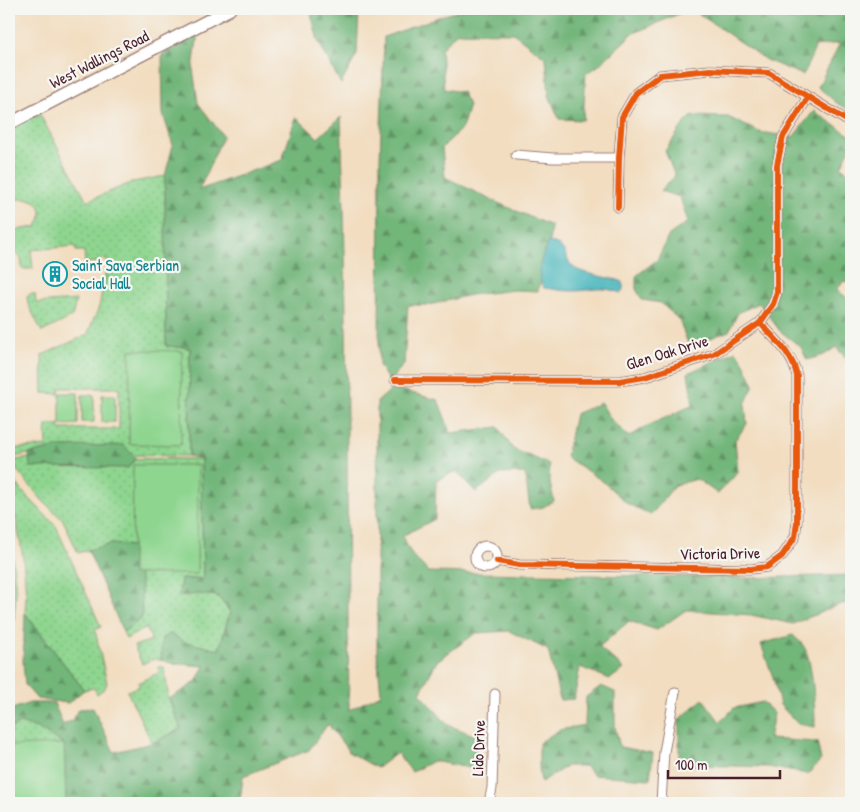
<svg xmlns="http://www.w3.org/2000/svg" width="860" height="812" viewBox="0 0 860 812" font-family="'Patrick Hand',sans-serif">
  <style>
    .grass { fill: url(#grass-dots); stroke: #6c7a5d }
    .forest { fill: url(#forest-firs); stroke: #5e6a52 }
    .pitch { fill: #8ed58f; stroke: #6c7a5d }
    .water { fill: #46b6bc; stroke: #486a74 }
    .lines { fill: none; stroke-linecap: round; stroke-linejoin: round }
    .minor-casing { stroke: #9e7e76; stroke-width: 11 }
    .tertiary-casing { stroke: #9e7e76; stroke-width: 14 }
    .minor { stroke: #fff; stroke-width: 9 }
    .tertiary { stroke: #fff; stroke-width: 11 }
    .cycleway-casing { stroke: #f6f6f2; stroke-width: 9 }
    .cycleway { stroke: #e8590c; stroke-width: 6 }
    .labels { text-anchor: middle; stroke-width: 4.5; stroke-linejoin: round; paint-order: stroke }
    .street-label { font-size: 16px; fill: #4a1f2b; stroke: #f6f6f2 }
    .culture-label { font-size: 16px; fill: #0d838f; stroke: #f6f6f2; text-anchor: start }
  </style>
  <defs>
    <pattern id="grass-dots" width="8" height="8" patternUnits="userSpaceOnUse" patternTransform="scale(1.25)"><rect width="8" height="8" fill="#8ed58f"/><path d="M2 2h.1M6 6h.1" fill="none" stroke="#7cb67c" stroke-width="1.8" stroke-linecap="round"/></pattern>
    <pattern id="forest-firs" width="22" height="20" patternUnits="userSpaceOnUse" patternTransform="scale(1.25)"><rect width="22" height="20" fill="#72b67a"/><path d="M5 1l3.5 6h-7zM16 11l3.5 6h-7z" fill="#609364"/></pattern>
  </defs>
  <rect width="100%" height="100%" fill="#f6f6f2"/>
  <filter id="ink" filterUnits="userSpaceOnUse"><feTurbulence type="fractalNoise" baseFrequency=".02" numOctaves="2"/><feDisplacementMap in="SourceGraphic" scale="10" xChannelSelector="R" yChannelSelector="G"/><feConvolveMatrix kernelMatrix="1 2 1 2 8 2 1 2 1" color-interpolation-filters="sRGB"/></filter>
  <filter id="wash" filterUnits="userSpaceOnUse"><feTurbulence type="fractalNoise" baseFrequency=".0096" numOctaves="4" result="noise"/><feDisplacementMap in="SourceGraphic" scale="20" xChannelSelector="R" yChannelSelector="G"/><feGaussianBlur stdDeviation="1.12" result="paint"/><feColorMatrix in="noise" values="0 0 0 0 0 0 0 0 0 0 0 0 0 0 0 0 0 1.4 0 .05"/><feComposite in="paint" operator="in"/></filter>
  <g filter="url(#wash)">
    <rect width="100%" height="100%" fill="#f2ddc0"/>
    <!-- grass -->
    <path class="grass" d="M39,113l48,88 46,-19 32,-6 1,170 24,2 -1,108 -71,-1 -70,-5 -39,8v-9l38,-3 -1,-21h13l1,4h59v-41h-59l-1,6 -16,-1 -1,-38 45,-20 12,-28 9,-46 -6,-3 -2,4 -15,1 -1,-12h-8l-1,-5 -44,4 2,19h-11l-1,-11 -12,-11v-16l27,-4c4,-5 5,-9 5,-15 -2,-17 -20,-13 -32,-12v-72z
      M30,294h5l1,9 40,-3 -4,17 -30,15 -14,-28 -1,-7z
      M30,458l171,1 2,120h-22l-2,16 20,-1 19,2 12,16 -11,38 -34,-8 -15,-8 -8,4 -1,22 -8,-1 -11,5 -8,-18 18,-6 -6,-12 -20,11 -3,-7 19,-14 -30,-74 -34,9 -15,-33 -20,-19 -34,-40z
      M9,473l14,19 33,34 45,101 -6,3 12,53 -2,5 -8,6 -3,-6 -10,2 -59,-77 1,-18 -3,-38 -9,-48 -5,-14z
      M9,522l7,71 -2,27h-5z
      M158,667h6l5,32 12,30 -29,14 -25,-52 13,-5 -2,-3 22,-11z
      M19,723l19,5 26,16 2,59h-57v-73z"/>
    <!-- forest -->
    <path class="forest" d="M310,9h49l-2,45 -16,30 -23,-43z
      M466,9h224l-58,25 -34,32 -12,7 -3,47 -24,-1 -10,-24 -3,-37 -33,-25 -56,-1 -16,17 3,40 18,3 7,13 -7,23 -20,20 3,29 44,22 62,27 -3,28 -10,37 -23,-1 -45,5 -41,10h-21l-4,59 -15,18 -10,-17 1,-205 4,-123 60,-22z
      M692,9h159v102l-13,-7 -20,-17 22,-44 -24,3 -13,29 -37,-15z
      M198,33l-5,36 5,34 25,33 -24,54 83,-30 14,-43 22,21 23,-21c8,197 5,395 8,593l32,-16 -4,-42v-250l16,-14 45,12 13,33 47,-6 15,22 36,15 1,19 4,18 -11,6 -13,2 -5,-36 -25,1 -24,18 -20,-21 -20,9 -1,39 -33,17 10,19 17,17 316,6 106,-3v28l-10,1 -48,20 -42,-9 -65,-5 -29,20 -28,-9 -30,26 25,22 -14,10 -30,-12 -6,32 -14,1 -12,-50 -39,-19 -33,2 -39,28 -17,32 28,32 31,12 -4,32 -42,-8 -21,11 -15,-19 -20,15 -27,-15 -22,-29 -19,26 -66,26 -3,27h-174l-2,-59 -27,-16 -18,-5 -10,7v-20l21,-7h24l9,22 10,-5 5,-11 15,-1 21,44 38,-9 29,-14 -12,-30 27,-17 8,-16 -33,-3 -10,-3 1,-22 8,-4 15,8 34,8 11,-38 -12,-16 -19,-2 -20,2 2,-17h22l-2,-120 -12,-3 1,-108 -24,-2 -1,-170 8,-31 -10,-31 -1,-59z
      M814,111l37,25v10l-10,21 10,8v108l-8,-2 -6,9 14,11v77l-3,-17 -12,-14 -12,8 -17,5 -6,-13 -21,-16 -21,-28 -21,10 -9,18 -40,15 -10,-26 -18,-17 -19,-3 -6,-11v-13l21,-16 12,-25 19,-13 -8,-25 -20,-6 15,-15 -10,-25 18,-26 9,-9 36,1 31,15 34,5z
      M736,351l6,8 12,26 -9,19 2,20 -12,16 3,32 -20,22 -21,-15 -22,6 -24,30 -23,-11 -27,-24 -35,-23 9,-43 26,-11 11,18 17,16 16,-10 48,-22 -5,-32z
      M123,445l13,13 -8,10 -98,-1 -1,-13 29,-7z
      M112,544l23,2 6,40 1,32 -19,14 -35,-82z
      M25,613l59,77 -16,13 -31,-4 -12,-14 -2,-24z
      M793,635c3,4 9,7 11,12 9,14 11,62 11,80l-17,-3 -18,-19 -7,-28 -12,-33z
      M601,686l14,6v35l5,20 33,6 -3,26 -57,-4 -8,-9h-18l-26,16 -2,-14v-25l20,-13 26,-5 1,-28z
      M703,699l17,23 14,-14 29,-6 11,11 -5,26 48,3 4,18 -13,14 -40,-7 -75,-2 -14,-3v-42z"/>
    <!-- pitch -->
    <path class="pitch" d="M130,350l52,1 -1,94 -52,-1z
      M60,393h18v31l-18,1z
      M82,395h12v27h-12z
      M102,395h13v27h-13z
      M133,465h65l-1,109h-65z
      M64,744l2,59h-57v-57z"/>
    <!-- water -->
    <path class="water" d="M548,242c18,1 15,13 24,24 7,8 37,11 49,15 3,5 3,8 0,12 -22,-8 -28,-2 -49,-2 -9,0 -19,-2 -28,-3 -10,-15 -1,-31 4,-46z"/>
  </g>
  <g filter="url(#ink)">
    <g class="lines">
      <defs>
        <path id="minor" d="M516,155l37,3h66
          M618,207l1,-49 3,-41 14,-24 24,-18 50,-5 59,3 82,50
          M395,380l224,1 26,-4 69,-23 46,-31 13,-19 4,-12v-127l6,-28 25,-40
          M475 557a11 11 0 1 1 22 0a11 11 0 1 1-22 0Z
          M497,561l22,4 232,4 16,-2 15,-11 13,-19 2,-15v-146c-4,-22 -22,-37 -37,-53
          M489,803l3,-15 3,-94
          M661,803l3,-51 11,-60"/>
        <path id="tertiary" d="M9,124l221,-115"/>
      </defs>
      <!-- minor casing -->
      <use href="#minor" class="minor-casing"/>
      <!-- tertiary casing -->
      <use href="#tertiary" class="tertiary-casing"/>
      <!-- minor -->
      <use href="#minor" class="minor"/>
      <!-- tertiary -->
      <use href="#tertiary" class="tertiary"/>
      <defs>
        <path id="cycleway" d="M618,207l1,-49 3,-41 14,-24 24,-18 50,-5 59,3 82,50
          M395,380l224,1 26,-4 69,-23 46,-31 13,-19 4,-12v-127l6,-28 25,-40
          M497,561l22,4 232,4 16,-2 15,-11 13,-19 2,-15v-146c-4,-22 -22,-37 -37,-53"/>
      </defs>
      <!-- cycleway casing -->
      <use href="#cycleway" class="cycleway-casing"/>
      <!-- cycleway -->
      <use href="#cycleway" class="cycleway"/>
    </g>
  </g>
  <!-- icons -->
  <defs>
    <symbol id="building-ring" viewBox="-11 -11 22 22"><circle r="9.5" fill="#f6f6f2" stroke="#0f9aa8" stroke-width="1.5"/><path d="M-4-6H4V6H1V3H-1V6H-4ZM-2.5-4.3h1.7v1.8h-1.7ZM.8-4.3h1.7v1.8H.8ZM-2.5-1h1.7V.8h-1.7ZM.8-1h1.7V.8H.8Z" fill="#0f9aa8"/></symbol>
  </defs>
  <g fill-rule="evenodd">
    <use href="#building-ring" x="41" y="260" width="28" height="28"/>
  </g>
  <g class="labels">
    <!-- street labels -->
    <g class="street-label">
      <text transform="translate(99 59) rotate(-27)" y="6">West Wallings Road</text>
      <text transform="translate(667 352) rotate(-17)" y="6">Glen Oak Drive</text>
      <text transform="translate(720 553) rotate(-1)" y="6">Victoria Drive</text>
      <text transform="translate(478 748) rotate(-88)" y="6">Lido Drive</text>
    </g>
    <!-- culture labels -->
    <g class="culture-label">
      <text x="72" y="271">Saint Sava Serbian<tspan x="72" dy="18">Social Hall</tspan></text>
    </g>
  </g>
  <!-- margin -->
  <rect width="860" height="812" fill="none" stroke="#f6f6f2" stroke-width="30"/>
  <!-- scale -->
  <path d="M668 770v8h112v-8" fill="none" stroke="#4a1f2b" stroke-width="2.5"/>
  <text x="675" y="770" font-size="15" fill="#4a1f2b" stroke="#f6f6f2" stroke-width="4" paint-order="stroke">100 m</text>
</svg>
